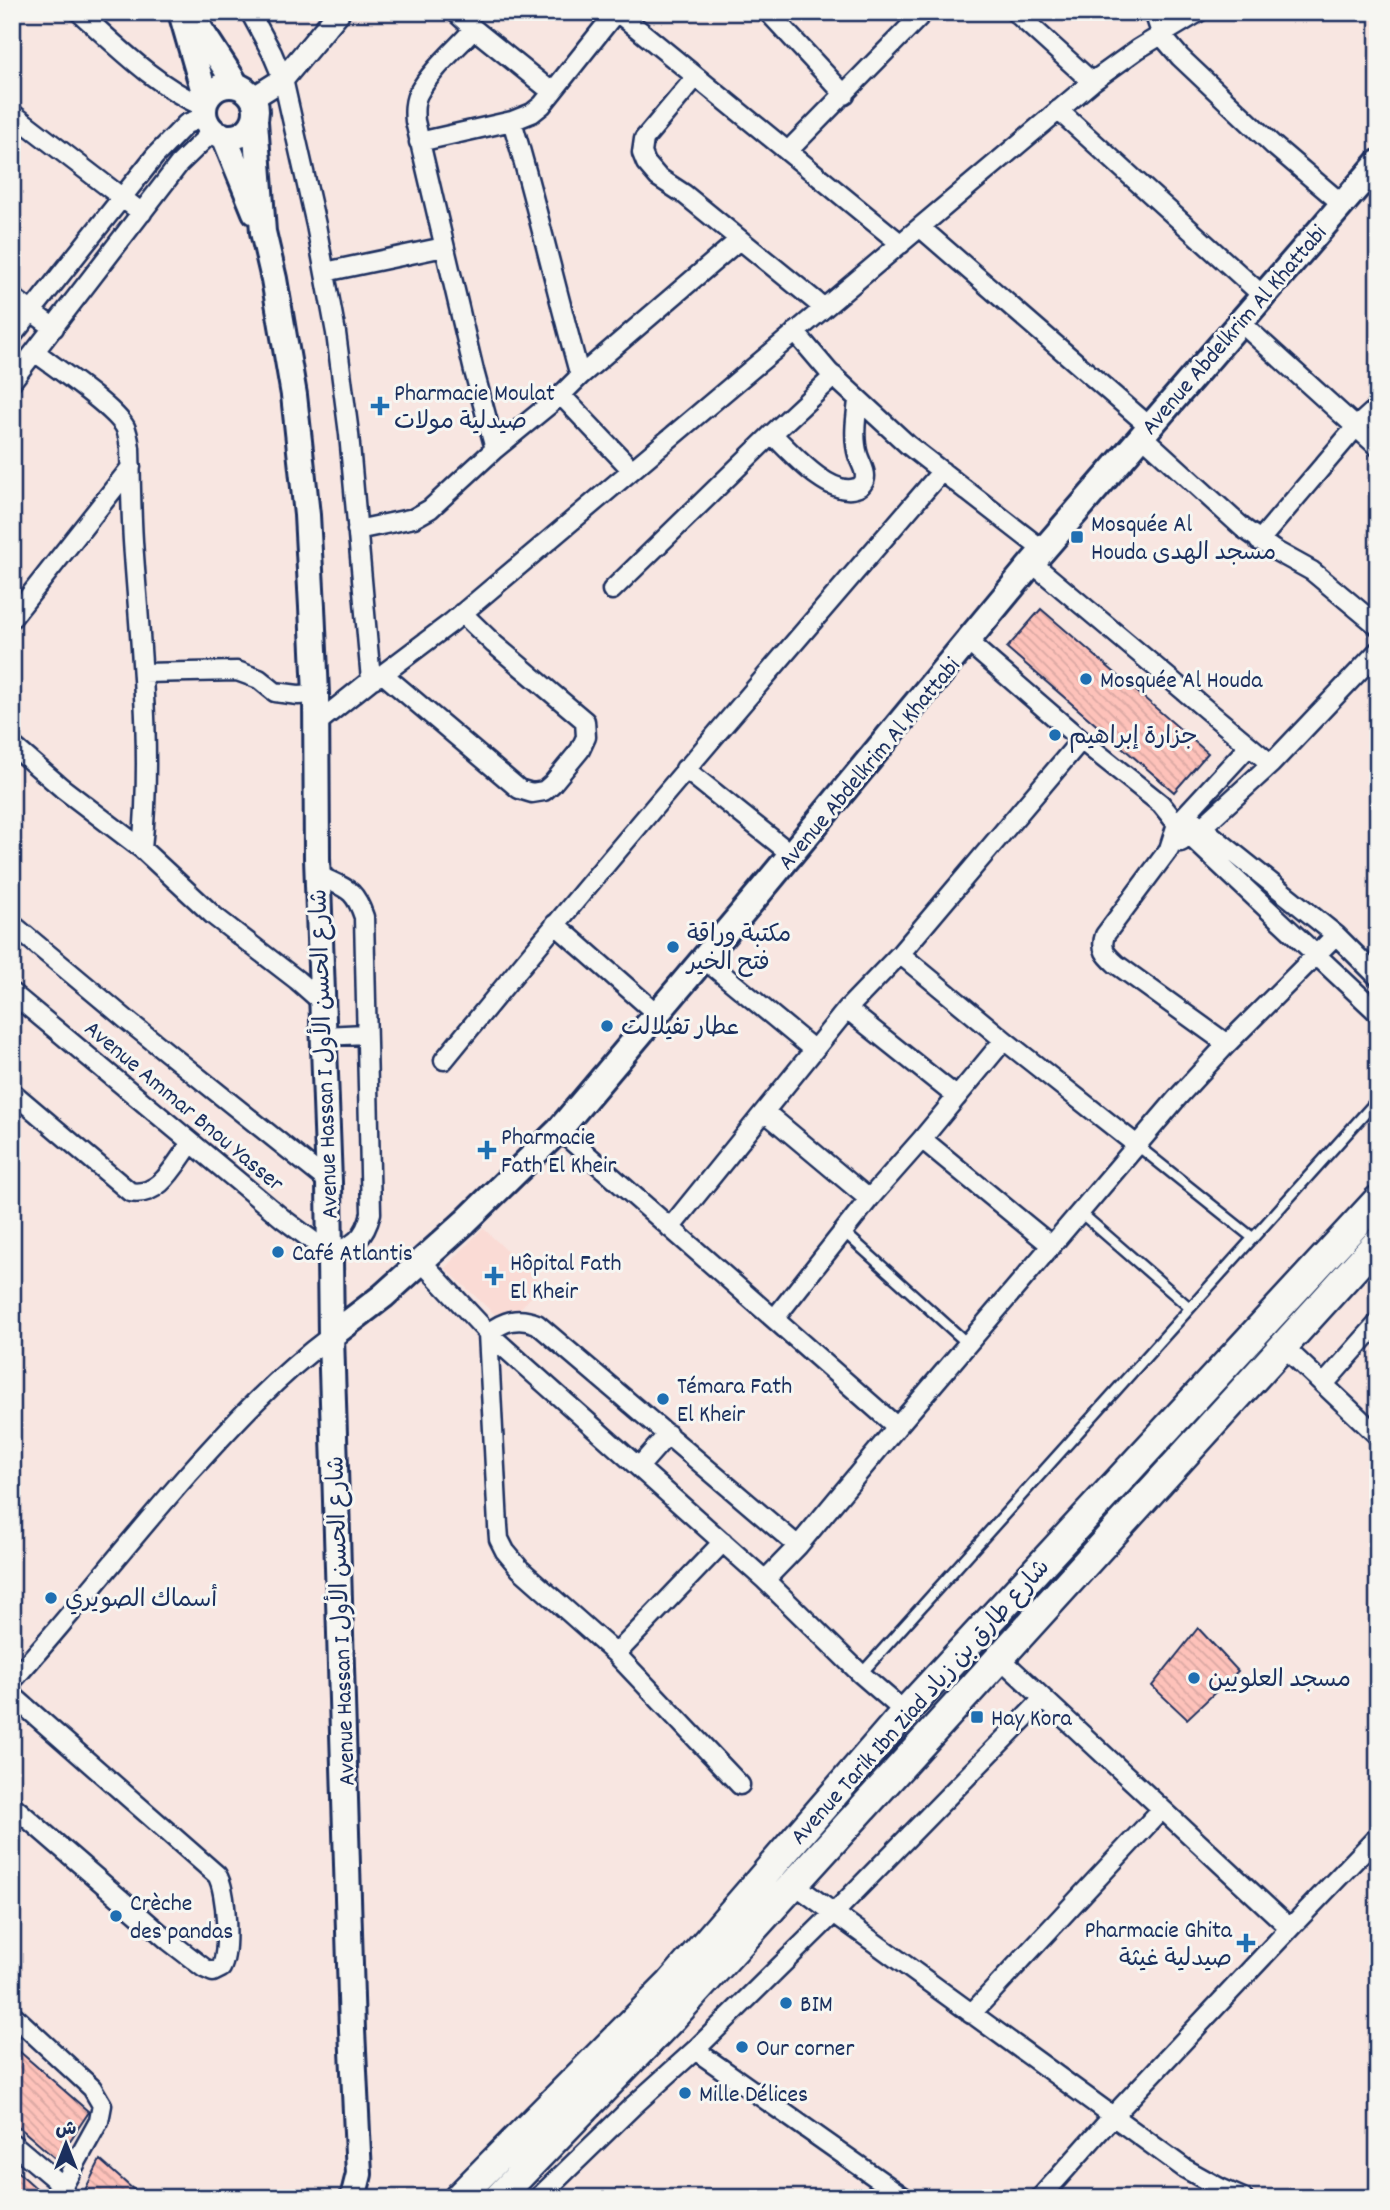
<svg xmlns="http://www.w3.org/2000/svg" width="1390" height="2210" viewBox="0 0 1390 2210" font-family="Dekko,'Playpen Sans Arabic',sans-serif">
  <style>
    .built { fill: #fadbd5 }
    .building { fill: url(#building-back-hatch); stroke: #1b2f5e; stroke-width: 2 }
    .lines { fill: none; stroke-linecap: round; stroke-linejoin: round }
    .service-casing { stroke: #1b2f5e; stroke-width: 14 }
    .minor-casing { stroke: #1b2f5e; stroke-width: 23 }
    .tertiary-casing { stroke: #1b2f5e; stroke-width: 26 }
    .secondary-casing { stroke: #1b2f5e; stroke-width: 30 }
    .primary-casing { stroke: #1b2f5e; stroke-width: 33 }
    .service { stroke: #f6f6f2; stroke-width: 9 }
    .minor { stroke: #f6f6f2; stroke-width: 18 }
    .tertiary { stroke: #f6f6f2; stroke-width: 21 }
    .secondary { stroke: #f6f6f2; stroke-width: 24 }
    .primary { stroke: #f6f6f2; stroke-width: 28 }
    .poi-dot { fill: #1f6fb2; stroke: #f6f6f2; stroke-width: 2.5 }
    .labels { text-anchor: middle; stroke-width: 6; stroke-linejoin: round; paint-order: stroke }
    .street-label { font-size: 24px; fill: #1b2f5e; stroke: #f6f6f2 }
    .poi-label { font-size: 24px; fill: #1b2f5e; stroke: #f6f6f2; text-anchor: start }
  </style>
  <defs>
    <pattern id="building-back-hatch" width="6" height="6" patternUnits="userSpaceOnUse" patternTransform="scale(1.75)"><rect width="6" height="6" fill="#fec2ba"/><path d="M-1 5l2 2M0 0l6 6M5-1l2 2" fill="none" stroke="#d9a7a2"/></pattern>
  </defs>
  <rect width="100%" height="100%" fill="#f8e6e1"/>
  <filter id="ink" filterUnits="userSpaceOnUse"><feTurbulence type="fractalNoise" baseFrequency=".0143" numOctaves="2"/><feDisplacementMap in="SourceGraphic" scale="14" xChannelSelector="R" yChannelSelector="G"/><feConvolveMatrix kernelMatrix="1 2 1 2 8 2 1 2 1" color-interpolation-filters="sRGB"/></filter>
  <g filter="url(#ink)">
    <!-- built -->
    <path class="built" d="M483,1228l60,57 -38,39 -60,-56z"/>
    <!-- building -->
    <path class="building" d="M1041,609l167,144 -34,39 -167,-144z
      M1198,1628l40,43 -51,48 -35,-33z
      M12,2045l77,67 -32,48 -45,-39z
      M100,2160l43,38h-62z
      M12,2167l14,12 21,19h-35z"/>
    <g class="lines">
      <defs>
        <path id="service" d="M1138,1146l115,92
          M1081,1213l109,95
          M843,1231l125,113
          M861,1674l517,-575"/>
        <path id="minor" d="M79,12c39,35 76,73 125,95
          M250,12l22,41 11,26 33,146 20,108 13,101 22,246
          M455,12l19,17c-17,19 -44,42 -56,65 -4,8 -4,18 -3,27l59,250 21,78
          M617,12l284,232
          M768,12l77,83
          M1015,12l77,70
          M1154,12l8,24 18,21 93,88 68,58
          M474,29l78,63
          M695,78l-51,61 -2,14 4,10 12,14 26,17 140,114
          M1058,110l204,185
          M12,113l130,100
          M512,121l20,-8 10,-8 74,-93
          M788,151l136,-139
          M921,228l228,198
          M325,272l119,-25
          M12,297l42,31
          M1239,321l139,126
          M795,332l34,40 79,73 135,105
          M12,336l143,-180 31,-32 18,-7
          M35,352c21,16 79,55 90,75 3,6 4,14 5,21 1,36 1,72 4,107 7,98 18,196 8,294l72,67 83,64 25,22
          M580,376l159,-136
          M12,381l167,-217 34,-33
          M561,395l71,75
          M772,434c18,17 57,63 84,54 5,-1 9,-6 9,-12 0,-7 -5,-14 -7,-21 -5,-17 -2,-37 0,-54
          M1141,435l102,93 31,22 38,21 66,55
          M357,530l57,-12 16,-9 65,-60 66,-54 19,-19c-24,-85 -43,-171 -68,-255l-93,21
          M1259,541l97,-114 22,-20
          M1032,563l239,201
          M612,590l160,-156 62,-58
          M12,618l119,-151
          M968,642l113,98 80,64 16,20 201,189
          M143,673l94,-2 22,8 16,13 23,3 18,-1
          M383,674l136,115 13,4 12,-2 8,-7 28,-34 6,-13 -1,-16 -91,-77 -32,-31
          M316,724l55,-44 12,-6 69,-52 640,-540 46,-33 61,-37
          M12,745l50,43 80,61
          M685,769l106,85
          M1194,821l142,114 42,42
          M1181,842l21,-15 69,-63 107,-113
          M12,924l116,97 201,161
          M555,924l101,89
          M900,954l181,-214
          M12,993l270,225 47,35c25,-6 36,-15 42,-40l-7,-296c-10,-30 -18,-28 -46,-42
          M323,1036l43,-2
          M1227,1044l109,-109
          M814,1050l33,-41
          M444,1060c163,-200 330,-394 498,-589
          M12,1092l118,100c30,6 45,-28 61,-49
          M957,1097l-110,-88 53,-55 104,86 134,106
          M765,1112l104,87
          M559,1130l338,297 281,-330 49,-53 -111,-80c-10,-9 -16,-15 -11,-29l64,-86 8,-25 72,-78
          M922,1139l82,-99
          M670,1228l144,-178 -110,-91
          M421,1261l67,72 277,247 96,94 44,38
          M775,1318l94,-119 53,-60 130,107
          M1283,1346l95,90
          M1324,1384l54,-61
          M639,1467l29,-33
          M765,1580l33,-34 99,-119
          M616,1654l107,-112
          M999,1657l291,271 -177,188 -73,82
          M12,1681c61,-68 117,-140 177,-208 46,-51 87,-96 142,-137
          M12,1695l205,180c10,16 13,77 4,93l-8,4 -9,-4 -35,-27 -157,-136
          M740,1785l-124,-131 -96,-85 -15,-18 -6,-12 -1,-13 -10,-193c16,-12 30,-17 49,-9l261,222
          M794,1884l390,284 36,20 23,10
          M1290,1928l88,-92
          M12,2014l80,74 10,17 -3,16 -36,65 -3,12
          M971,2014l191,-205
          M695,2050l210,148
          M12,2143l51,43
          M538,2198l95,-92 62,-56 139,-137 209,-214"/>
        <path id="tertiary" d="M253,98l30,-19 56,-67"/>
        <path id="secondary" d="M181,12l25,87
          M189,12l48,74
          M204 111a26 26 0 1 1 52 0a26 26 0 1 1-52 0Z
          M255,121l8,111 11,47 20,116 13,120 5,92 4,87 1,164 12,324 2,154 21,694 7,144 -6,24
          M224,136l31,76
          M331,1336l52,-40 82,-74 94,-92 200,-237 273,-330 346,-400"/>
        <path id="primary" d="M458,2198l213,-215 234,-271 473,-512
          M498,2198l174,-180 706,-776"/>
      </defs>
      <!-- service casing -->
      <use href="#service" class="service-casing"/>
      <!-- minor casing -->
      <use href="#minor" class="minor-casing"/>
      <!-- tertiary casing -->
      <use href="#tertiary" class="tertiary-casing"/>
      <!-- secondary casing -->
      <use href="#secondary" class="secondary-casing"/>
      <!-- primary casing -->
      <use href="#primary" class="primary-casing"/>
      <!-- service -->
      <use href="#service" class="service"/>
      <!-- minor -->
      <use href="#minor" class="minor"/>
      <!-- tertiary -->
      <use href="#tertiary" class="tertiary"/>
      <!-- secondary -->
      <use href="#secondary" class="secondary"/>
      <!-- primary -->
      <use href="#primary" class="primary"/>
    </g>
  </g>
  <!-- markers -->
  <g class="poi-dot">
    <path d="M376.5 395.5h7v7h7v7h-7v7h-7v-7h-7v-7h7z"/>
    <rect x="1070" y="530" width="14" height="14" rx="3.5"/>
    <circle cx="1086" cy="679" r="7"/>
    <circle cx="1055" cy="735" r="7"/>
    <circle cx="673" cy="947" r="7"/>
    <circle cx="607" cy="1026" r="7"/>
    <path d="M483.5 1139.5h7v7h7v7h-7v7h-7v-7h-7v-7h7z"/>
    <circle cx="278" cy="1252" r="7"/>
    <path d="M490.5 1265.5h7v7h7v7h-7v7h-7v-7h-7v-7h7z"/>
    <circle cx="663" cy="1399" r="7"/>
    <circle cx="51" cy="1598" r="7"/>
    <circle cx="1194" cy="1678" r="7"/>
    <rect x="970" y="1710" width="14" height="14" rx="3.5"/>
    <circle cx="116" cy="1916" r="7"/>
    <path d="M1242.5 1932.5h7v7h7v7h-7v7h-7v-7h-7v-7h7z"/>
    <circle cx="786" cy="2003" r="7"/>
    <circle cx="742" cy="2047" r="7"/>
    <circle cx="685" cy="2093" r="7"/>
  </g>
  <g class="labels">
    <!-- street labels -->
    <g class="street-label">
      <text transform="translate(1233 329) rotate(-49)" y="8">Avenue Abdelkrim Al Khattabi</text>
      <text transform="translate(868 763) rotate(-50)" y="8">Avenue Abdelkrim Al Khattabi</text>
      <text transform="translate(323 1054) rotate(-92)" y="8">Avenue Hassan I شارع الحسن الأول</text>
      <text transform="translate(185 1105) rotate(40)" y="8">Avenue Ammar Bnou Yasser</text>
      <text transform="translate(340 1621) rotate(-92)" y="8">Avenue Hassan I شارع الحسن الأول</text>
      <text transform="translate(919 1701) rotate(-48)" y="8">Avenue Tarik Ibn Ziad شارع طارق بن زياد</text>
    </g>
    <!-- poi labels -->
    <g class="poi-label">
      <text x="394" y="400">Pharmacie Moulat<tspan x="394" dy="28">صيدلية مولات</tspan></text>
      <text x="1091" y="531">Mosquée Al<tspan x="1091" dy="28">Houda مسجد الهدى</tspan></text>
      <text x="1100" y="687">Mosquée Al Houda</text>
      <text x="1069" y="743">جزارة إبراهيم</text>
      <text x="687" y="941">مكتبة وراقة<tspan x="687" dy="28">فتح الخير</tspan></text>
      <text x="621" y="1034">عطار تفيلالت</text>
      <text x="501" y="1144">Pharmacie<tspan x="501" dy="28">Fath El Kheir</tspan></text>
      <text x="292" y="1260">Café Atlantis</text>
      <text x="510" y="1270">Hôpital Fath<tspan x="510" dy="28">El Kheir</tspan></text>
      <text x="677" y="1393">Témara Fath<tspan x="677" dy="28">El Kheir</tspan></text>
      <text x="65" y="1606">أسماك الصويري</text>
      <text x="1208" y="1686">مسجد العلويين</text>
      <text x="991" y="1725">Hay Kora</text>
      <text x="130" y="1910">Crèche<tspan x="130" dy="28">des pandas</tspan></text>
      <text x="1232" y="1937" text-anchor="end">Pharmacie Ghita<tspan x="1232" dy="28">صيدلية غيثة</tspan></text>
      <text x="800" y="2011">BIM</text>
      <text x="756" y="2055">Our corner</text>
      <text x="699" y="2101">Mille Délices</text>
    </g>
  </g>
  <!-- margin -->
  <rect width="1390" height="2210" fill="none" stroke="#f6f6f2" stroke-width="42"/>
  <rect x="21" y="21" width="1348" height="2168" fill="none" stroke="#1b2f5e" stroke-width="2.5" filter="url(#ink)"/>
  <!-- north arrow -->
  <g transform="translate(66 2144)" stroke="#f6f6f2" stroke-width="5" paint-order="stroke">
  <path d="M0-5L12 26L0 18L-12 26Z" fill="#1b2f5e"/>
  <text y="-10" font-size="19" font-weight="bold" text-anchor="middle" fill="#1b2f5e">ش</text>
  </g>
</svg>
